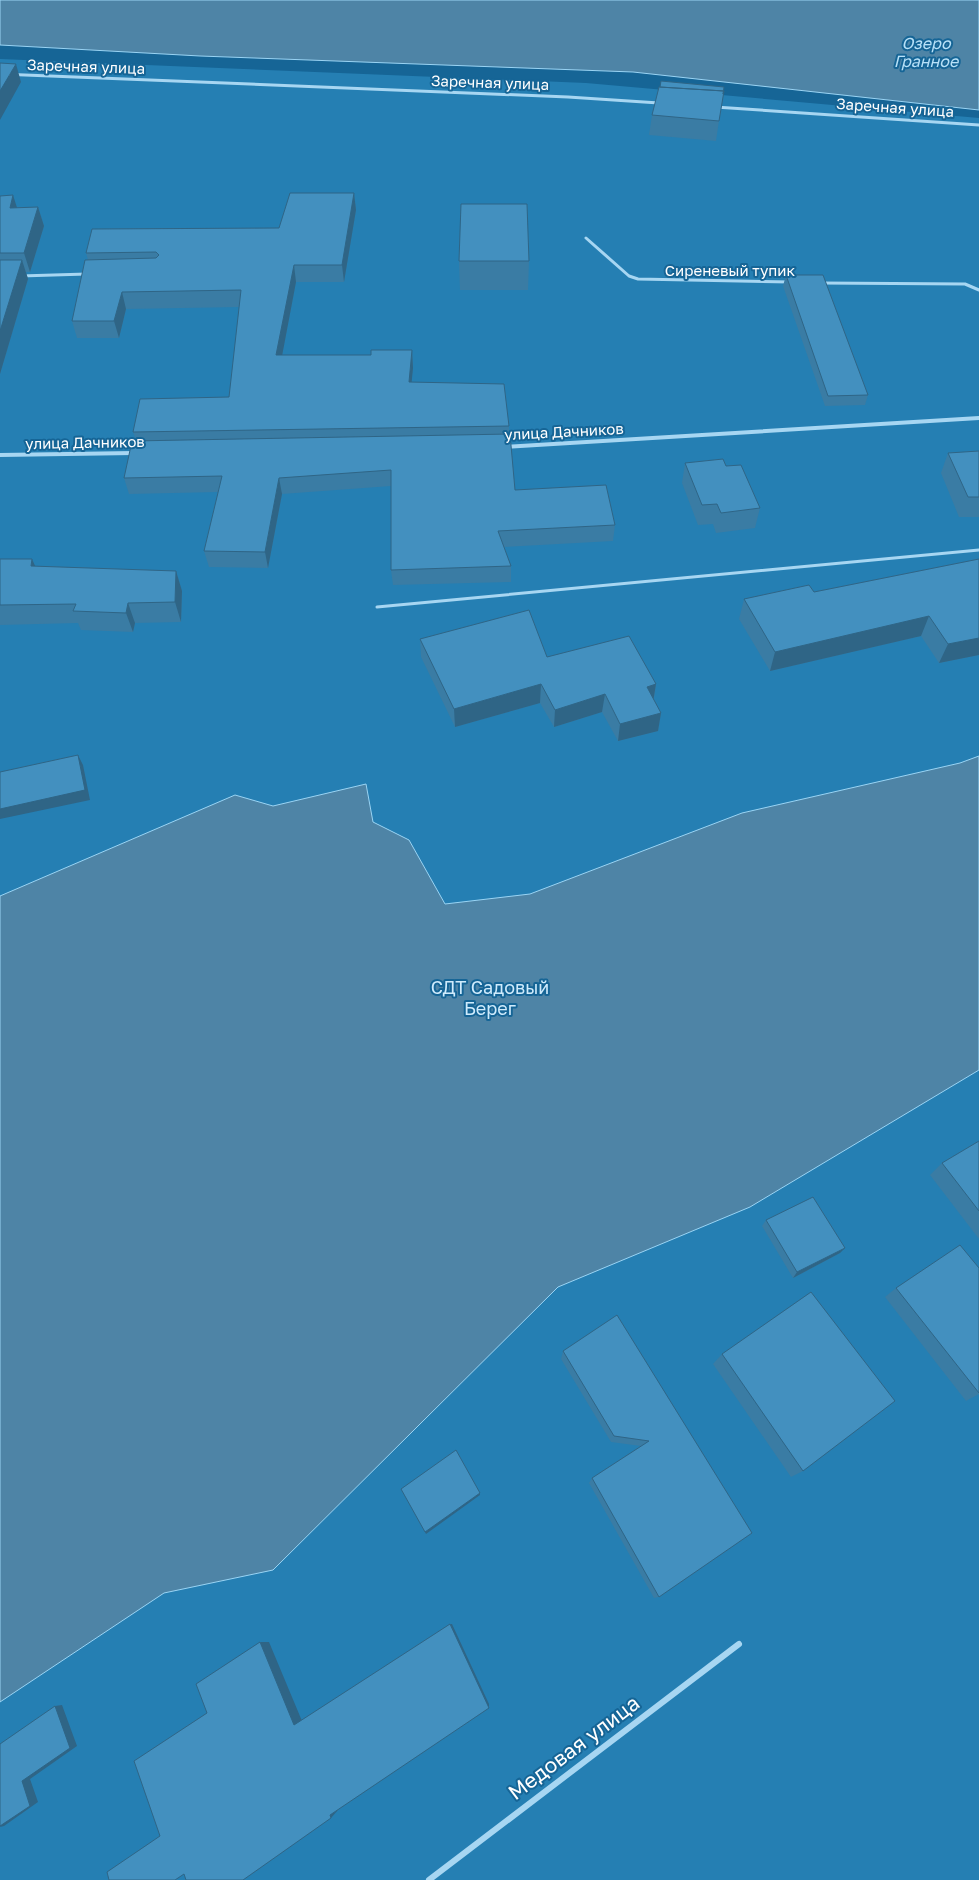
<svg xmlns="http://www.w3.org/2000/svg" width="979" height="1880" viewBox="0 0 979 1880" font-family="'Golos Text',sans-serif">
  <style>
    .green { fill: #257fb3 }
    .water { fill: #4e84a6; stroke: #9ad4f4 }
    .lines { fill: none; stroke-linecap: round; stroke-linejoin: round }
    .service { stroke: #a7d6f2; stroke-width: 3 }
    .minor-far2 { stroke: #a7d6f2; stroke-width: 3 }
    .minor-far1 { stroke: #a7d6f2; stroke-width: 4 }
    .minor { stroke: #a7d6f2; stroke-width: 6 }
    .wall { fill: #3a7ca4 }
    .shaded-wall { fill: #2f6586 }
    .building { fill: #4390bf; stroke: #2f6586 }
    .labels { text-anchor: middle; stroke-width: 4; stroke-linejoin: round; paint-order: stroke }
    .far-street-label { font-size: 15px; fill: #fff; stroke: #166596 }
    .far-water-label { font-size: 16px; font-style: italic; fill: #b8e1f8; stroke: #166596 }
    .park-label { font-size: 18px; fill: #cfebfc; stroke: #166596 }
    .near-street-label { font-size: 21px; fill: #fff; stroke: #166596 }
  </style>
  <rect width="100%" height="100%" fill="#166596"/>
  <!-- green -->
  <path class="green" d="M0,59l586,24 393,35v1762h-979z"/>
  <!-- water -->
  <path class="water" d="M0,0h979v110l-346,-38 -433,-16 -200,-11z
    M979,756v314l-229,137 -192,80 -285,283 -109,23 -164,109v-806l235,-101 38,11 93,-22 7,38 36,18 36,64 85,-10 212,-81 218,-50z"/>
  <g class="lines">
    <!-- service -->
    <path class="service" d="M377,607l602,-57"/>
    <!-- minor-far2 -->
    <path class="minor-far2" d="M0,74l568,23 91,6
      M715,107l264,18
      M586,238l43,38 9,3 152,3
      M20,276l67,-2
      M821,283l144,1 14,6"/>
    <!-- minor-far1 -->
    <path class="minor-far1" d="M505,447l474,-29
      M0,455l134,-2"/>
    <!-- minor -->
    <path class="minor" d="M429,1880l310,-236"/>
  </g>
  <!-- wall -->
  <path class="wall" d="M660,87h64l-8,54 -67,-6 3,-20z
    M354,193l2,17 -12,72h-48l-14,73h89l41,-5 1,18 -2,14 98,44v8l6,56 100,35 -2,16 -109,6 7,19v16l-118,3 -2,-15v-84l-109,8 -14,74 -59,-1 -5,-16 14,-59 -89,2 -5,-16 12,-38 -3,-8 96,-35 11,-90 -114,2 -7,29h-42l-5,-17 16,-61 -2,-7 193,-25z
    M0,196l17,11h21l6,19 -14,46h-4l2,7 -28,95z
    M459,261h70l-1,29h-68z
    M786,275l82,120 -3,10 -40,1 -42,-120z
    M979,451v66h-20l-18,-44 7,-20z
    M685,463l41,3 34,42 -5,20 -39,5 -3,-9 -15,1 -16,-42z
    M0,559l36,7 140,5 6,20 -1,31 -46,1 -2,9 -52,-2 -3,-7 -78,2z
    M979,559v96l-40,8 -18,-27 -151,35 -31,-52 5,-20 70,-7z
    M420,639l127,18 109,27 -2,15 7,14 -3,18 -40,10 -16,-29 -48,15 -14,-24 -85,24 -34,-70z
    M979,1141v98l-49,-64 12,-12z
    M766,1220l74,33 -47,25 -31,-52z
    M979,1268v126l-13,7 -81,-104 11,-9z
    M563,1351l189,182 -93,64 -5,1 -65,-115 3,-5 49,-32 -30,-4 -50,-83z
    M722,1354l81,117 -12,6 -78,-113z"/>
  <!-- shaded-wall -->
  <path class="shaded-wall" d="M16,64l5,18 -21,38v-29z
    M354,193l2,17 -12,72 -2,-17z
    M13,195l6,19 -9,-6z
    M38,207l6,19 -14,46 -6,-19z
    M22,260l6,19 -28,95v-43z
    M294,265l2,17 -17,90 -3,-17z
    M122,292l4,17 -7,29 -5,-17z
    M412,350l1,18 -3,31 -1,-17z
    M279,478l3,16 -14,74 -3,-16z
    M32,559l9,20 -10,-13z
    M176,571l6,20 -1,31 -6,-20z
    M128,603l7,20 -2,9 -7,-19z
    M929,616l-8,20 -151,35 5,-19z
    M979,638v17l-40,8 9,-19z
    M541,684l-1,19 -85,24 -1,-18z
    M656,684l-3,18 -6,-15z
    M605,694l-3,18 -48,15 1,-17z
    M661,713l-3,18 -40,10 2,-17z
    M78,755l5,10 7,35 -90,19v-10z
    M845,1248l-5,5 -47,25 4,-6z
    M480,1493v2l-54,39 -1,-2z
    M450,1624h2l37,80v4z
    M260,1642h9l33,79 -8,4z
    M62,1705l15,41 -47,33 8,23 -34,24 -4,1 22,-46 33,-75z
    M338,1810l-7,8 -1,-3z"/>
  <!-- building -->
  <path class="building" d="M0,63l16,1 -16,27z
    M661,81l63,6 -1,7 1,-3 -64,-4z
    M659,87l65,4 -5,30 -67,-6z
    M290,193h64l-12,72h-48l-18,90h95v-5h41l-3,32 95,2 5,42 -376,6 7,-33 89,-2 12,-107 -119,2 -8,29h-42l13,-61 71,-2 3,-3 -3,-3 -70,1 6,-24 187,-1z
    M13,195l-3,13 28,-1 -14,46h-24v-57z
    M461,204h66l2,57h-70z
    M0,260h22l-22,71z
    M786,275h37l45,120 -40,1z
    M510,434l5,56 91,-5 9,40 -117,6 13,35 -120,4v-100l-112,8 -14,74 -61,-1 18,-75 -98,2 8,-37z
    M979,451v46h-11l-20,-44z
    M723,459l3,7 15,-1 19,43 -39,5 -4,-9 -15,1 -17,-42z
    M0,559h32l-1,7 145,5 -1,31 -47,1 -2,10 -53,-2 3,-7 -76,1z
    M979,559v79l-31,6 -19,-28 -154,36 -31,-53 65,-14 5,7z
    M529,610l18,47 82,-21 27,48 -9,3 14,26 -41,11 -15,-30 -50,16 -14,-26 -87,25 -34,-70z
    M78,755l7,35 -85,19v-37z
    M979,1141v70l-37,-48z
    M813,1197l32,51 -48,24 -31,-52z
    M960,1245l19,23v125l-83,-105z
    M811,1292l84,109 -92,70 -81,-117z
    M617,1315l135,218 -93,64 -67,-119 57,-37 -35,-5 -51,-85z
    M456,1450l24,43 -55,39 -24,-43z
    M450,1624l39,84 -159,107 1,3 -88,62h-57l-2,-6 -9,6h-66l-2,-8 53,-36 -26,-75 73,-48 -11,-29 64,-42 34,83z
    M55,1706l15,42 -48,33 8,25 -30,20v-82z"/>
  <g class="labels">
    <!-- far-street labels -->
    <g class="far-street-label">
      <text transform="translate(86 67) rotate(2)" y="5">Заречная улица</text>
      <text transform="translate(490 83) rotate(2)" y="5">Заречная улица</text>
      <text transform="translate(895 108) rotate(4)" y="5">Заречная улица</text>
      <text x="730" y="276">Сиреневый тупик</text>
      <text transform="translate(564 432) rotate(-3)" y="5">улица Дачников</text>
      <text transform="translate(85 443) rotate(-1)" y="5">улица Дачников</text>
    </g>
    <!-- far-water labels -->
    <g class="far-water-label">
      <text x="926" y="49">Озеро<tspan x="926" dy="18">Гранное</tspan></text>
    </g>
    <!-- park labels -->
    <g class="park-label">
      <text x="490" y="994">СДТ Садовый<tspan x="490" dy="21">Берег</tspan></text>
    </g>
    <!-- near-street labels -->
    <g class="near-street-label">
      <text transform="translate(574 1748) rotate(-37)" y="7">Медовая улица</text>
    </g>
  </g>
</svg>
